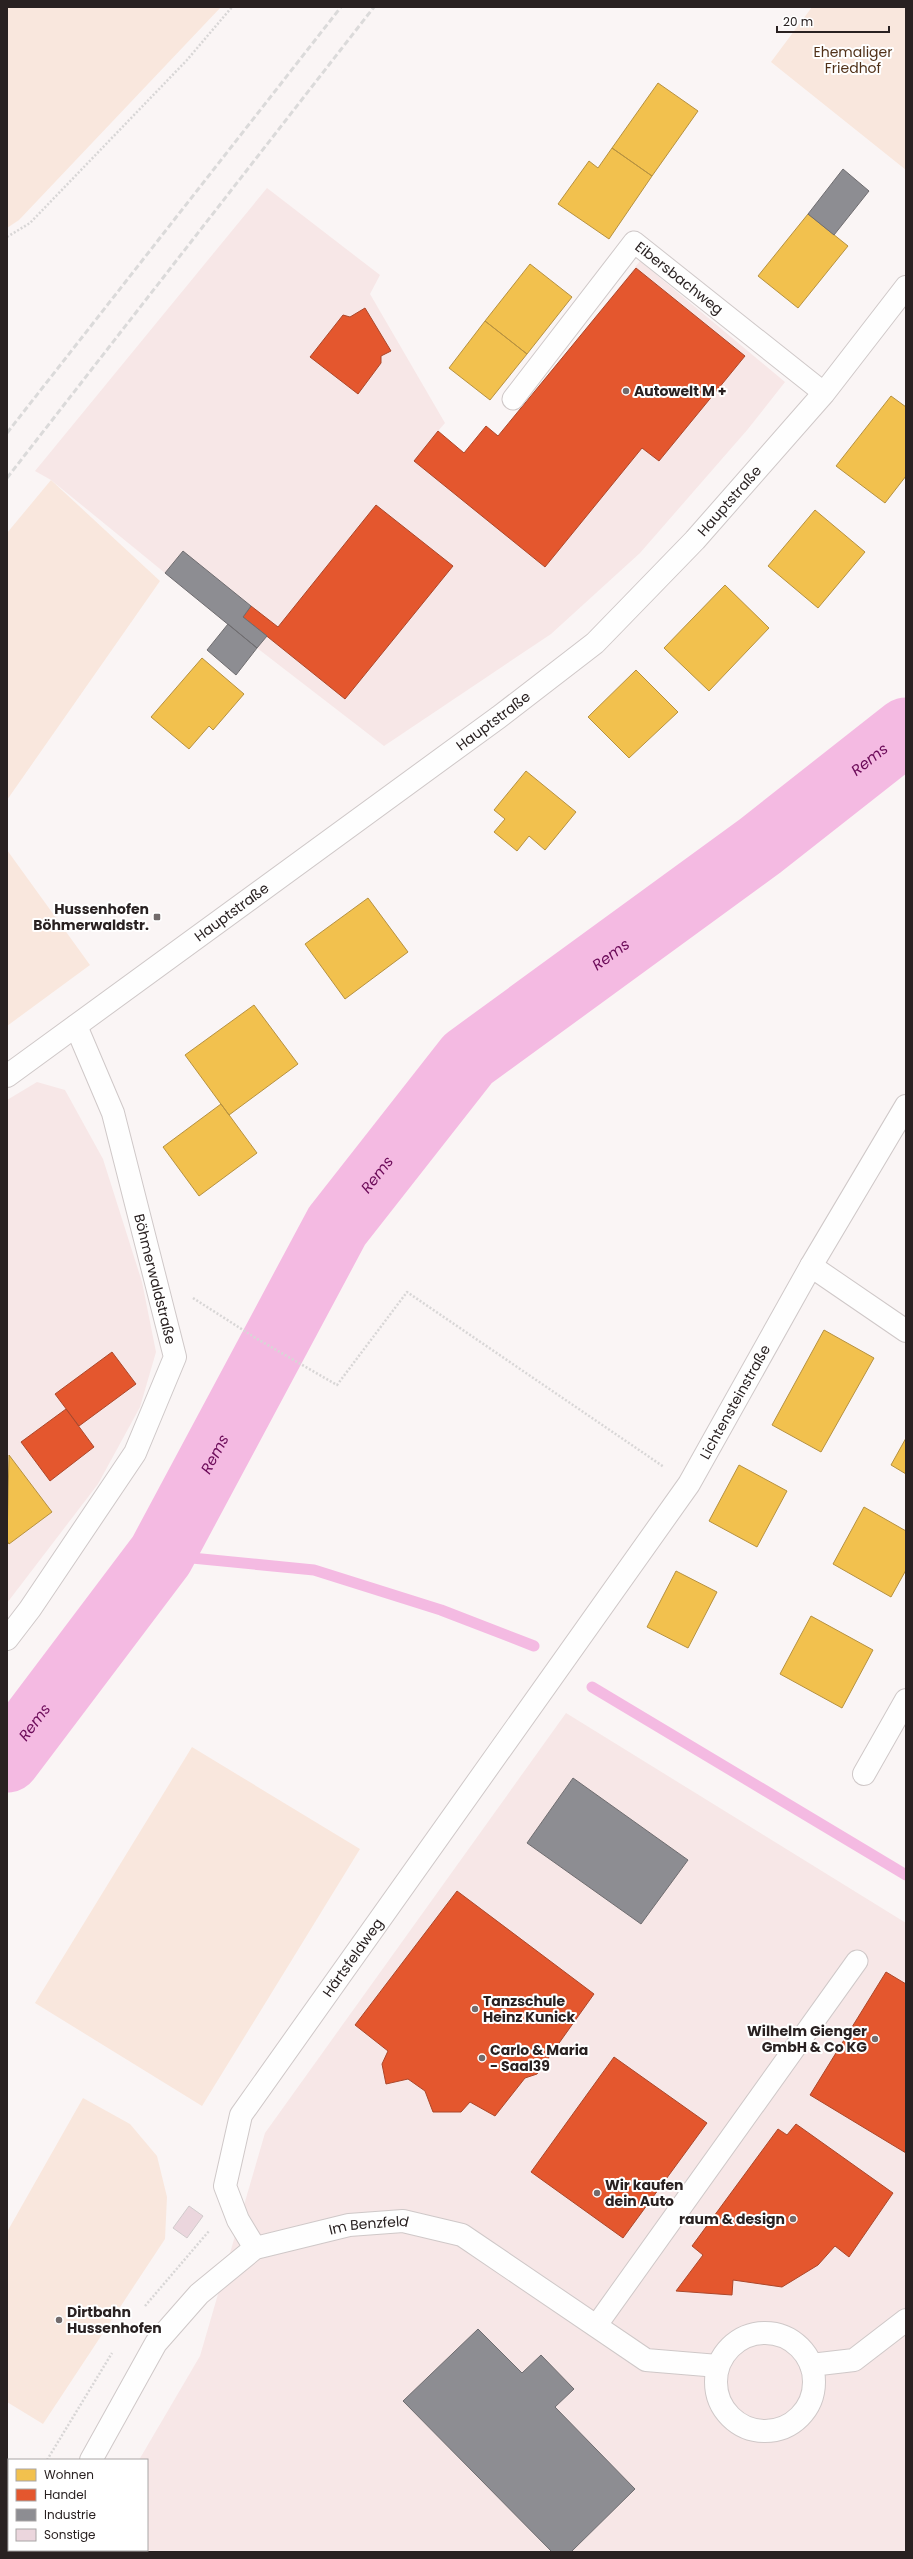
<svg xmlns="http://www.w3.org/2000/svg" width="913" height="2559" viewBox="0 0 913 2559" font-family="Poppins,sans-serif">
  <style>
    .built { fill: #f7e7e7 }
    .green { fill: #f9e7dd }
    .homes { fill: #f2c14e; stroke: #b69140 }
    .shops { fill: #e4572e; stroke: #ac472a }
    .industry { fill: #8d8d92; stroke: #6f6d70 }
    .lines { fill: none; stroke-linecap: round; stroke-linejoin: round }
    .stream { stroke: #f4bae2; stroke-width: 11 }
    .river { stroke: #f4bae2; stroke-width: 67 }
    .building { fill: #ebd6dd; stroke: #d1cbcc }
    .lane-casing { stroke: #cfc8c8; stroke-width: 23 }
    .street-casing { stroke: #cfc8c8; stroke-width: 24 }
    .secondary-casing { stroke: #cfc8c8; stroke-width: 24 }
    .path { stroke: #d8d6d6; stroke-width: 2.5; stroke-dasharray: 2 2; stroke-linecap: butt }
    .lane { stroke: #fefefe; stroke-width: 21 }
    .street { stroke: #fefefe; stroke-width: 22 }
    .secondary { stroke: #fefefe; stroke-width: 22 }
    .rail { stroke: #dbdada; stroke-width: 3; stroke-dasharray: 6 3; stroke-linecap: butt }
    .poi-dot { fill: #726b6b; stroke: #fff; stroke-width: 1.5 }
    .labels { text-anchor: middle; stroke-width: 4; stroke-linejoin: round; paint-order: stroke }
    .park-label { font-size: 14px; fill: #513118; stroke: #fff }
    .street-label { font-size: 14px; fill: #292121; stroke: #fff }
    .poi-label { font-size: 14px; font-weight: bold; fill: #292121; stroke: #fff; text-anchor: start }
    .water-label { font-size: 15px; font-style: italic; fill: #6b0a58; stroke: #fff }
  </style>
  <rect width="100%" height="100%" fill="#faf5f5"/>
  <!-- built -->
  <path class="built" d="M267,188l113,87 -10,19 75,129 -7,8 26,22 22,-27 13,10 141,-175 145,121 -37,47 -108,124 -89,81 -167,112 -127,-98 -206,-168 -16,-9z
    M37,1082l28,8 38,69 39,123 14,70 -16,55 -42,77 -91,119v-503z
    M566,1713l340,210v629h-820l1,-2h60v-90h-8l61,-104 65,-223z"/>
  <!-- green -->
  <path class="green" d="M7,7h214l-202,213 -12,8z
    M812,7h94v163l-135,-108z
    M51,480l109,101 -153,219v-267z
    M7,850l83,115 -83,61z
    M192,1747l168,102 -158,257 -167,-103z
    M83,2098l47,26 27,32 10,41 -2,42 -122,185 -36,-22v-170z"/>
  <!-- homes -->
  <path class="homes" d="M658,83l40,28 -46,65 -40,-28z
    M612,148l40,28 -43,63 -51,-35 31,-43 9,7z
    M808,214l40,32 -50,62 -40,-32z
    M530,264l42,33 -45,57 -42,-33z
    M485,321l42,33 -37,46 -41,-32z
    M891,396l15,11v69l-21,27 -49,-37z
    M815,510l50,42 -47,56 -50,-42z
    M725,585l44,43 -60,63 -45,-43z
    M202,658l42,36 -31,36 -4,-4 -20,23 -38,-32z
    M636,670l42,42 -49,46 -41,-41z
    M526,771l50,41 -31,38 -16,-14 -12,15 -23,-19 11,-13 -11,-9z
    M368,898l40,54 -63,47 -40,-55z
    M254,1005l44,59 -69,51 -44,-60z
    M221,1104l36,49 -58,43 -36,-49z
    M824,1330l50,28 -53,94 -49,-27z
    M906,1438v36l-15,-9z
    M9,1455l43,57 -43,32 -2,-3z
    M739,1465l48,26 -30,56 -48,-26z
    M864,1507l42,24v39l-15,27 -58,-33z
    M676,1571l41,21 -29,56 -41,-21z
    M811,1616l62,34 -31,58 -62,-34z"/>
  <!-- shops -->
  <path class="shops" d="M636,268l109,88 -86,105 -17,-13 -97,119 -131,-106 24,-30 26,22 22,-27 12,10z
    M365,308l26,43 -10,5v7l-23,31 -48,-37 33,-42 7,2z
    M376,505l77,61 -108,133 -102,-82 8,-11 27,21z
    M112,1352l24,32 -57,42 -24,-32z
    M66,1409l28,38 -44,34 -29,-39z
    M457,1891l137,103 -57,80 -12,4 -30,38 -25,-14 -9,10h-28l-8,-21 -17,-12 -22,5 -4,-20 6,-13 -33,-26z
    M886,1972l20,12v169l-96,-58z
    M614,2057l93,66 -84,115 -92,-66z
    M796,2124l97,69 -44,64 -14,-11 -17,19 -36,22 -49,-7 -1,15 -56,-4 27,-36 -11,-9 86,-117 9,6z"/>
  <!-- industry -->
  <path class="industry" d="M843,169l26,22 -35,44 -26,-21z
    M183,551l68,55 -8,11 24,19 -10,12 -92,-75z
    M228,624l29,24 -21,27 -29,-25z
    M573,1778l115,82 -47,64 -114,-81z
    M478,2329l44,44 19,-18 33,34 -19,18 80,82 -64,63h-19l-149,-151z"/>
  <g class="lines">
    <!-- stream -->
    <path class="stream" d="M451,1041l17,18
      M161,1555l153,15 127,40 93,36
      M592,1687l314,188"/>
    <!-- river -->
    <path class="river" id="s1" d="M7,1759l154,-204 176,-329 131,-167 292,-213 146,-115"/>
  </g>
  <!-- building -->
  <path class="building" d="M189,2206l14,10 -16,22 -14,-10z"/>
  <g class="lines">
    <defs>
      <g id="lane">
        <path id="s2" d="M513,399l121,-157 190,151"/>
        <path d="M596,2326l261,-365"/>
      </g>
      <g id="street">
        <path d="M811,1266l95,65"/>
        <path d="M7,1639l23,-30 105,-156 40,-96 -62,-244 -37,-87"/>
        <path d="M864,1774l42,-74"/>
        <path id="s3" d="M255,2248l-17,-28 -13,-34 16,-71 448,-631 122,-218 95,-160"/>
        <circle cx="765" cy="2382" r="49"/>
        <path d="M811,2365l43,-5 52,-40"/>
        <path id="s4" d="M91,2460l65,-117 43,-49 56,-46 94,-23 54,-4 59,14 184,125 72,6"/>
        <path d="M38,2552l1,-2"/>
      </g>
      <g id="secondary">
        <path id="s5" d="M7,1076l492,-359 96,-74 100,-103 129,-147 82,-106"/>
      </g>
    </defs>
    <!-- lane casing -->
    <use href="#lane" class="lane-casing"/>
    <!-- street casing -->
    <use href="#street" class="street-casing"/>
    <!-- secondary casing -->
    <use href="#secondary" class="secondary-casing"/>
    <!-- path -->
    <path class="path" d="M7,237l23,-14 157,-163 45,-53
      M193,1298l61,39 83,48 70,-93 257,175
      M145,2306l64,-75
      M47,2460l65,-107
      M7,2525l2,-3"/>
    <!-- lane -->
    <use href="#lane" class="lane"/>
    <!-- street -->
    <use href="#street" class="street"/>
    <!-- secondary -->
    <use href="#secondary" class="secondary"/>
    <!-- rail -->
    <path class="rail" d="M7,433l334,-426
      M7,478l367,-471"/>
  </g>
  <!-- markers -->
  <g class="poi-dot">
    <circle cx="626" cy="391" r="4"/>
    <rect x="153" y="913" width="8" height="8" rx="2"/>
    <circle cx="475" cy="2009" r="4"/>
    <circle cx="875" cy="2039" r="4"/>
    <circle cx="482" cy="2058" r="4"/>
    <circle cx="597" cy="2193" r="4"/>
    <circle cx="793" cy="2219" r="4"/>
    <circle cx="59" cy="2320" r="4"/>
  </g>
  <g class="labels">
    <!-- park labels -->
    <g class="park-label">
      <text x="853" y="57">Ehemaliger<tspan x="853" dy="16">Friedhof</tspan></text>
    </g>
    <!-- street labels -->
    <g class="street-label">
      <text dy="5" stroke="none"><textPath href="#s2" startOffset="256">Eibersbachweg</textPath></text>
      <text dy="5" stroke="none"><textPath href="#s5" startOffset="926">Hauptstraße</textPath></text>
      <text dy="5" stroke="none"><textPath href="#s5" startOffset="602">Hauptstraße</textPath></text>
      <text dy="5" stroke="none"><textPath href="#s5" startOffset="278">Hauptstraße</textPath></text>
      <text transform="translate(155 1279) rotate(76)" y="5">Böhmerwaldstraße</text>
      <text dy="5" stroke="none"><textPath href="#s3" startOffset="1010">Lichtensteinstraße</textPath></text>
      <text dy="5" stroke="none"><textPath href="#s3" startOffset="335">Härtsfeldweg</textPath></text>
      <text dy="5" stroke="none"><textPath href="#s4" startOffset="388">Im Benzfeld</textPath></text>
    </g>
    <!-- poi labels -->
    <g class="poi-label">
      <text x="634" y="396">Autowelt M +</text>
      <text x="149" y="914" text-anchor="end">Hussenhofen<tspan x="149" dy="16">Böhmerwaldstr.</tspan></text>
      <text x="483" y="2006">Tanzschule<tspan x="483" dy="16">Heinz Kunick</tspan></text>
      <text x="867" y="2036" text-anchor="end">Wilhelm Gienger<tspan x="867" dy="16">GmbH &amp; Co KG</tspan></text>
      <text x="490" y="2055">Carlo &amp; Maria<tspan x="490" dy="16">- Saal39</tspan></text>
      <text x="605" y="2190">Wir kaufen<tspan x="605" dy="16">dein Auto</tspan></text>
      <text x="785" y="2224" text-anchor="end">raum &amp; design</text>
      <text x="67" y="2317">Dirtbahn<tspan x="67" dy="16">Hussenhofen</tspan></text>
    </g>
    <!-- water labels -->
    <g class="water-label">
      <text dy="5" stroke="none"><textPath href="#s1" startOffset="1342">Rems</textPath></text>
      <text dy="5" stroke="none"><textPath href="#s1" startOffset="1018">Rems</textPath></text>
      <text dy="5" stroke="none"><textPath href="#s1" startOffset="694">Rems</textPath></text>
      <text dy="5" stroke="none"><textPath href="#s1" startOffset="370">Rems</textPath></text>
      <text dy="5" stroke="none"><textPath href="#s1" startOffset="46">Rems</textPath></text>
    </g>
  </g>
  <!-- border -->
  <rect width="913" height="2559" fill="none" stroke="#292121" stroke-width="16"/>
  <!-- legend -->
  <rect x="8" y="2459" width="140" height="92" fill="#ffffff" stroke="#a9a6a6"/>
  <rect x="16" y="2469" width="20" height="12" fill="#f2c14e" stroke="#a9a6a6"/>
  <text x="44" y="2479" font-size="12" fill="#292121">Wohnen</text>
  <rect x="16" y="2489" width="20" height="12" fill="#e4572e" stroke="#a9a6a6"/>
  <text x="44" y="2499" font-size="12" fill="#292121">Handel</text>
  <rect x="16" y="2509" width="20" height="12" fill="#8d8d92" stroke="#a9a6a6"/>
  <text x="44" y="2519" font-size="12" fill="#292121">Industrie</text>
  <rect x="16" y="2529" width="20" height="12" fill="#ebd6dd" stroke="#a9a6a6"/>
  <text x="44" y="2539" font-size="12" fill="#292121">Sonstige</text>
  <!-- scale -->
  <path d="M777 26v6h112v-6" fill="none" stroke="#292121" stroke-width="2"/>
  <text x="783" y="26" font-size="12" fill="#292121" stroke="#ffffff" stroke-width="3" paint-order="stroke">20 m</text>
</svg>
